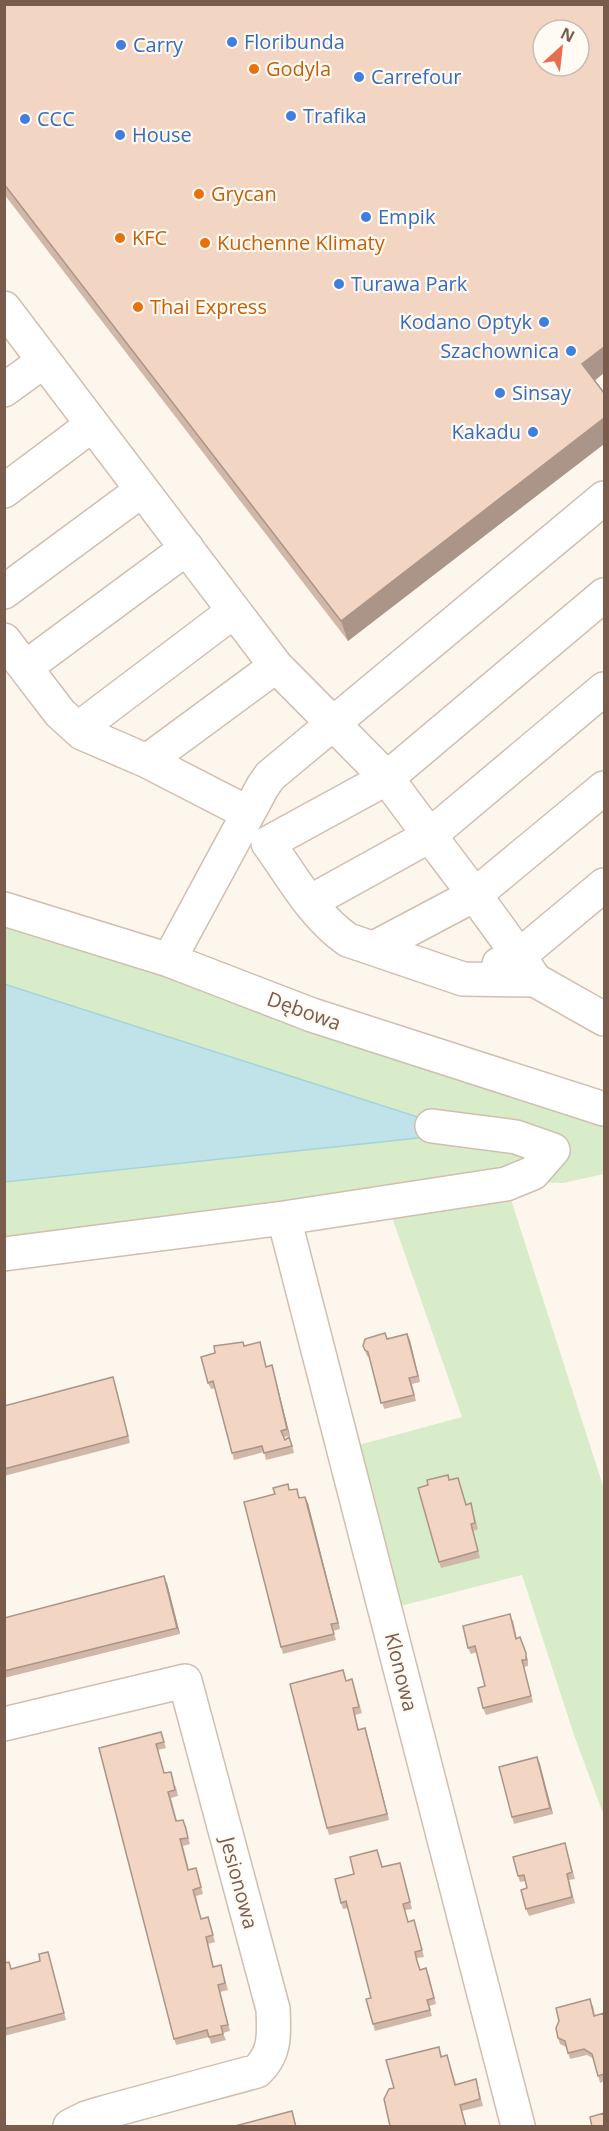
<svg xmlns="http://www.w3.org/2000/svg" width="609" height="2131" viewBox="0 0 609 2131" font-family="'Open Sans',sans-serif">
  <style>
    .green { fill: #d8ecc9 }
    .water { fill: #bfe3e8; stroke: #a5d3da; stroke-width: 1.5 }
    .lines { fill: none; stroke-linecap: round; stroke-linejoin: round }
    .minor-casing { stroke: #d1beb0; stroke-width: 36 }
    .minor { stroke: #fff; stroke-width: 33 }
    .wall { fill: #d1b7a8 }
    .shaded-wall { fill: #aa9588 }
    .building { fill: #f3d5c3; stroke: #aa9588; stroke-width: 1.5; fill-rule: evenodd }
    .shop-dot { fill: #3f7fe0; stroke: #fffaf3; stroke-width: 2 }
    .food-dot { fill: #e8710a; stroke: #fffaf3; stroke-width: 2 }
    .labels { text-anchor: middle; stroke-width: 4.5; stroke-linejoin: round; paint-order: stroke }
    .shop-label { font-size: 20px; fill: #366cbe; stroke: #fffaf3; text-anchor: start }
    .food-label { font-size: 20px; fill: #c56008; stroke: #fffaf3; text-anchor: start }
    .street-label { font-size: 20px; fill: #7a5c4d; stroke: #fffaf3 }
  </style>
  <rect width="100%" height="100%" fill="#fdf6ec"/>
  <!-- green -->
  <path class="green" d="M4,909l600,200v65l-41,9 -50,-1 -7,2 98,305v327l-30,-81 -52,-160 -137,35 -41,-161 118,-32 -75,-214 -382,51z"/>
  <!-- water -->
  <path class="water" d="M4,984l420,135 3,18 -422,45z"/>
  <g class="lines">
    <defs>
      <path id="minor" d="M4,308l272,358 111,112 -119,65c24,33 46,74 80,97l115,39 72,1 69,39
        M4,390l40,-29
        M4,491l88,-66
        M4,592l138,-102
        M4,640l56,73 22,20 65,28 101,52
        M26,667l161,-119
        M78,729l156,-118
        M147,761l129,-95
        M310,902l119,-66 175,-147
        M4,909l165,51 143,55 292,94
        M374,948l102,-54 128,-106
        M169,960l94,-174 7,-10 334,-278
        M499,964l20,-8 85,-71
        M535,980c-46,-70 -99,-134 -148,-202l217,-183
        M284,1218l234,908
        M4,1254l280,-36 222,-34 27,-11 20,-23 -37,-13 -84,-11
        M4,1724l181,-43 88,328c1,25 3,44 -16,62l-151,41 -20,6 -16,8"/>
    </defs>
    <!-- minor casing -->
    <use href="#minor" class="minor-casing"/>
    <!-- minor -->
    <use href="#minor" class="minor"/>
  </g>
  <!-- wall -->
  <path class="wall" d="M4,4h600v369l-9,7 9,13v51l-256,197 -344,-447z
    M407,1334l13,48 -8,2 4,17 -32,8 -14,-51 -3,-2 -4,-10z
    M244,1346l18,2 4,19 6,-2 18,71 -6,1 1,3 7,4 2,9 -28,7 -2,-8 -30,8 -19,-72 -4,1 -3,-6z
    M115,1383l15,60 -126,33v-70z
    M458,1478l8,27 7,5 5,19 -5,2 7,27 -39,10 -2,-6z
    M288,1484l2,6 18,13 32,126 -7,2 3,9 -53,14 -2,-7 -6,-153z
    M167,1583l13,51 -176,44v-60z
    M513,1620l4,19 11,20v7l-4,1 9,35 -47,13 -3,-7 2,-22 -8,-34 -6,2 -3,-6z
    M352,1679l10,34 -7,2 4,15 6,-2 2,6 22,86 -60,15 -2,-7z
    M161,1732l5,16 -8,2 6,23 12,14 2,9 -7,2 6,23 6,-1 7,24 -7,2 6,24 9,4 5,20 -7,2 5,23 7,-2 7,25 -7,2 6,23 7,-2 7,25 -8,2 10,39 -7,2 3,7 -15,4 -2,-7 -33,8 -77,-297z
    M537,1757l16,57 -39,10 -2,-7z
    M567,1850l8,29 -6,1 6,23 -46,13 -3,-7 1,-21 -2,-7 -5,1 -2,-6z
    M379,1856l3,11 20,2 10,40 -7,1 3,12 8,5 8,30 -7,1 2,9 1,3 9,5 7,29 -7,2 3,10 -57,15 -2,-7 -2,-26 -23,-90 -5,1 -2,-6 13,-29z
    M48,1952l18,68 -62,16v-73l7,6 29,-8z
    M593,2005l2,11 9,-3v68l-4,2 -6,-24 -7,-4 -17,4 -4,-12 -6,-3 -2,-6z
    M441,2053l1,4 5,-2 9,29 20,-5 7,27 -21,5 4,16h-75l-7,-28 10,-11z"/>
  <!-- shaded-wall -->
  <path class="shaded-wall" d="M604,347v26l-14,11 -8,-20z
    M604,418v26l-256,197 -7,-20z
    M407,1334l3,6 10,42 -2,-6z
    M272,1365l2,7 16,64 -3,-7z
    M305,1497l3,6 32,126 -2,-6z
    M164,1576l3,7 13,51 -3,-6z
    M365,1728l2,6 22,86 -2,-6z
    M537,1757l3,7 13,50 -3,-6z"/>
  <!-- building -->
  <path class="building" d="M4,4h600v343l-22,17 22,29v25l-263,203 -337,-437zM543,30h36v36h-36z
    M385,1333l2,6 20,-5 11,42 -9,2 5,17 -33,8 -13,-51 -3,-2 -2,-4 2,-7z
    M243,1342l1,4 16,-4 6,25 6,-2 15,64 -6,2 4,9 4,-3 3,9 -28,7 -2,-7 -30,7 -19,-72 -5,2 -7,-26 14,-4 -1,-7z
    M113,1377l15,59 -124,33v-63z
    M448,1475l1,5 9,-2 8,27 5,-2 4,20 -4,1 7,27 -39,11 -21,-74 10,-3 -1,-5z
    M288,1484l1,6 8,-1 2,9 6,-1 33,126 -7,1 3,10 -53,13 -37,-145 31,-8 -2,-6z
    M164,1576l13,52 -173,43v-53z
    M510,1614l6,25 4,-2 6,16v7h-4l9,36 -48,12 -5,-20 7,-2 -10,-40 -7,2 -5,-22z
    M343,1670l3,11 6,-2 7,28 -6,1 5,22 7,-2 22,86 -60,14 -37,-144z
    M161,1732l3,10 -8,2 8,29 7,-1 4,18 -7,2 8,29 7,-1 3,9 2,9 -8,1 8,31 8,-2 5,19 -8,3 8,29 7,-2 5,18 -7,2 7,30 8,-2 4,18 -7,2 10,40 -7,1 2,8 -14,3 -2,-7 -33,9 -75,-291z
    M537,1757l13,51 -38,9 -13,-50z
    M565,1843l7,29 -5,2 5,23 -46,12 -5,-19 6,-2 -3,-13 -6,1 -5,-19z
    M377,1850l5,17 18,-4 10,39 -7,2 5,18 6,-2 8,30 -7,2 2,9 3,9 6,-2 8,30 -7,2 3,10 -57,14 -7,-25 5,-1 -25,-97 -5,2 -6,-24 19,-5 -4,-17z
    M48,1952l16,61 -60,16v-66l5,-1 2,7 29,-8 -1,-7z
    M590,1999l4,17 10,-3v61l-6,2 -6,-22 -8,-5 -16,4 -3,-12 -7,-3 -2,-10 3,-7 -3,-13z
    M439,2047l2,10 6,-2 8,30 21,-6 4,20 -20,6 6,22h-74l-2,-1 -6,-27 5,-10 5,-1 -8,-28z
    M292,2111l4,16h-65z
    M604,2113v14h-12l-2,-10z"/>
  <!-- markers -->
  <g class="shop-dot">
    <circle cx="232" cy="42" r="6"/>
    <circle cx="121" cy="45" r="6"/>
    <circle cx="359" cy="77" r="6"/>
    <circle cx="291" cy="116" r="6"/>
    <circle cx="25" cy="119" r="6"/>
    <circle cx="120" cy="135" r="6"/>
    <circle cx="366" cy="217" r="6"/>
    <circle cx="339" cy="284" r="6"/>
    <circle cx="544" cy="322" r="6"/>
    <circle cx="571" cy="351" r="6"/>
    <circle cx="500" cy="393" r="6"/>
    <circle cx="533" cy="432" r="6"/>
  </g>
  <g class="food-dot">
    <circle cx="254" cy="69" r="6"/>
    <circle cx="199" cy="194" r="6"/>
    <circle cx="120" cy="238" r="6"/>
    <circle cx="205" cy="243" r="6"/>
    <circle cx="138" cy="307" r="6"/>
  </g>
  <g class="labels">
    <!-- shop labels -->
    <g class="shop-label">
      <text x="244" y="49">Floribunda</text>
      <text x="133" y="52">Carry</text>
      <text x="371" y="84">Carrefour</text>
      <text x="303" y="123">Trafika</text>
      <text x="37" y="126">CCC</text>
      <text x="132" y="142">House</text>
      <text x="378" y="224">Empik</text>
      <text x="351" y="291">Turawa Park</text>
      <text x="532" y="329" text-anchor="end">Kodano Optyk</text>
      <text x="559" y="358" text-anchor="end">Szachownica</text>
      <text x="512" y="400">Sinsay</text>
      <text x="521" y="439" text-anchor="end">Kakadu</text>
    </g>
    <!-- food labels -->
    <g class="food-label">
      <text x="266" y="76">Godyla</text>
      <text x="211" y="201">Grycan</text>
      <text x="132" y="245">KFC</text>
      <text x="217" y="250">Kuchenne Klimaty</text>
      <text x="150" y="314">Thai Express</text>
    </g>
    <!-- street labels -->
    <g class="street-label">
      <text transform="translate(304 1011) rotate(20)" y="7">Dębowa</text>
      <text transform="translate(401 1672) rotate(76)" y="7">Klonowa</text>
      <text transform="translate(239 1883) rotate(75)" y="7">Jesionowa</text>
    </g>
  </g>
  <!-- border -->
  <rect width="609" height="2131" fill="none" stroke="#7a5c4d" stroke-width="12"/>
  <!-- north arrow -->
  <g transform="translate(561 48) rotate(27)"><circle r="28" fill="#fffaf3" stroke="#cabbb1" stroke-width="1.5"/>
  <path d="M0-4.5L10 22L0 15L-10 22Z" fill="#e76f51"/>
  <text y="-9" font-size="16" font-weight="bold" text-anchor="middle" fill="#7a5c4d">N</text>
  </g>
</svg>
